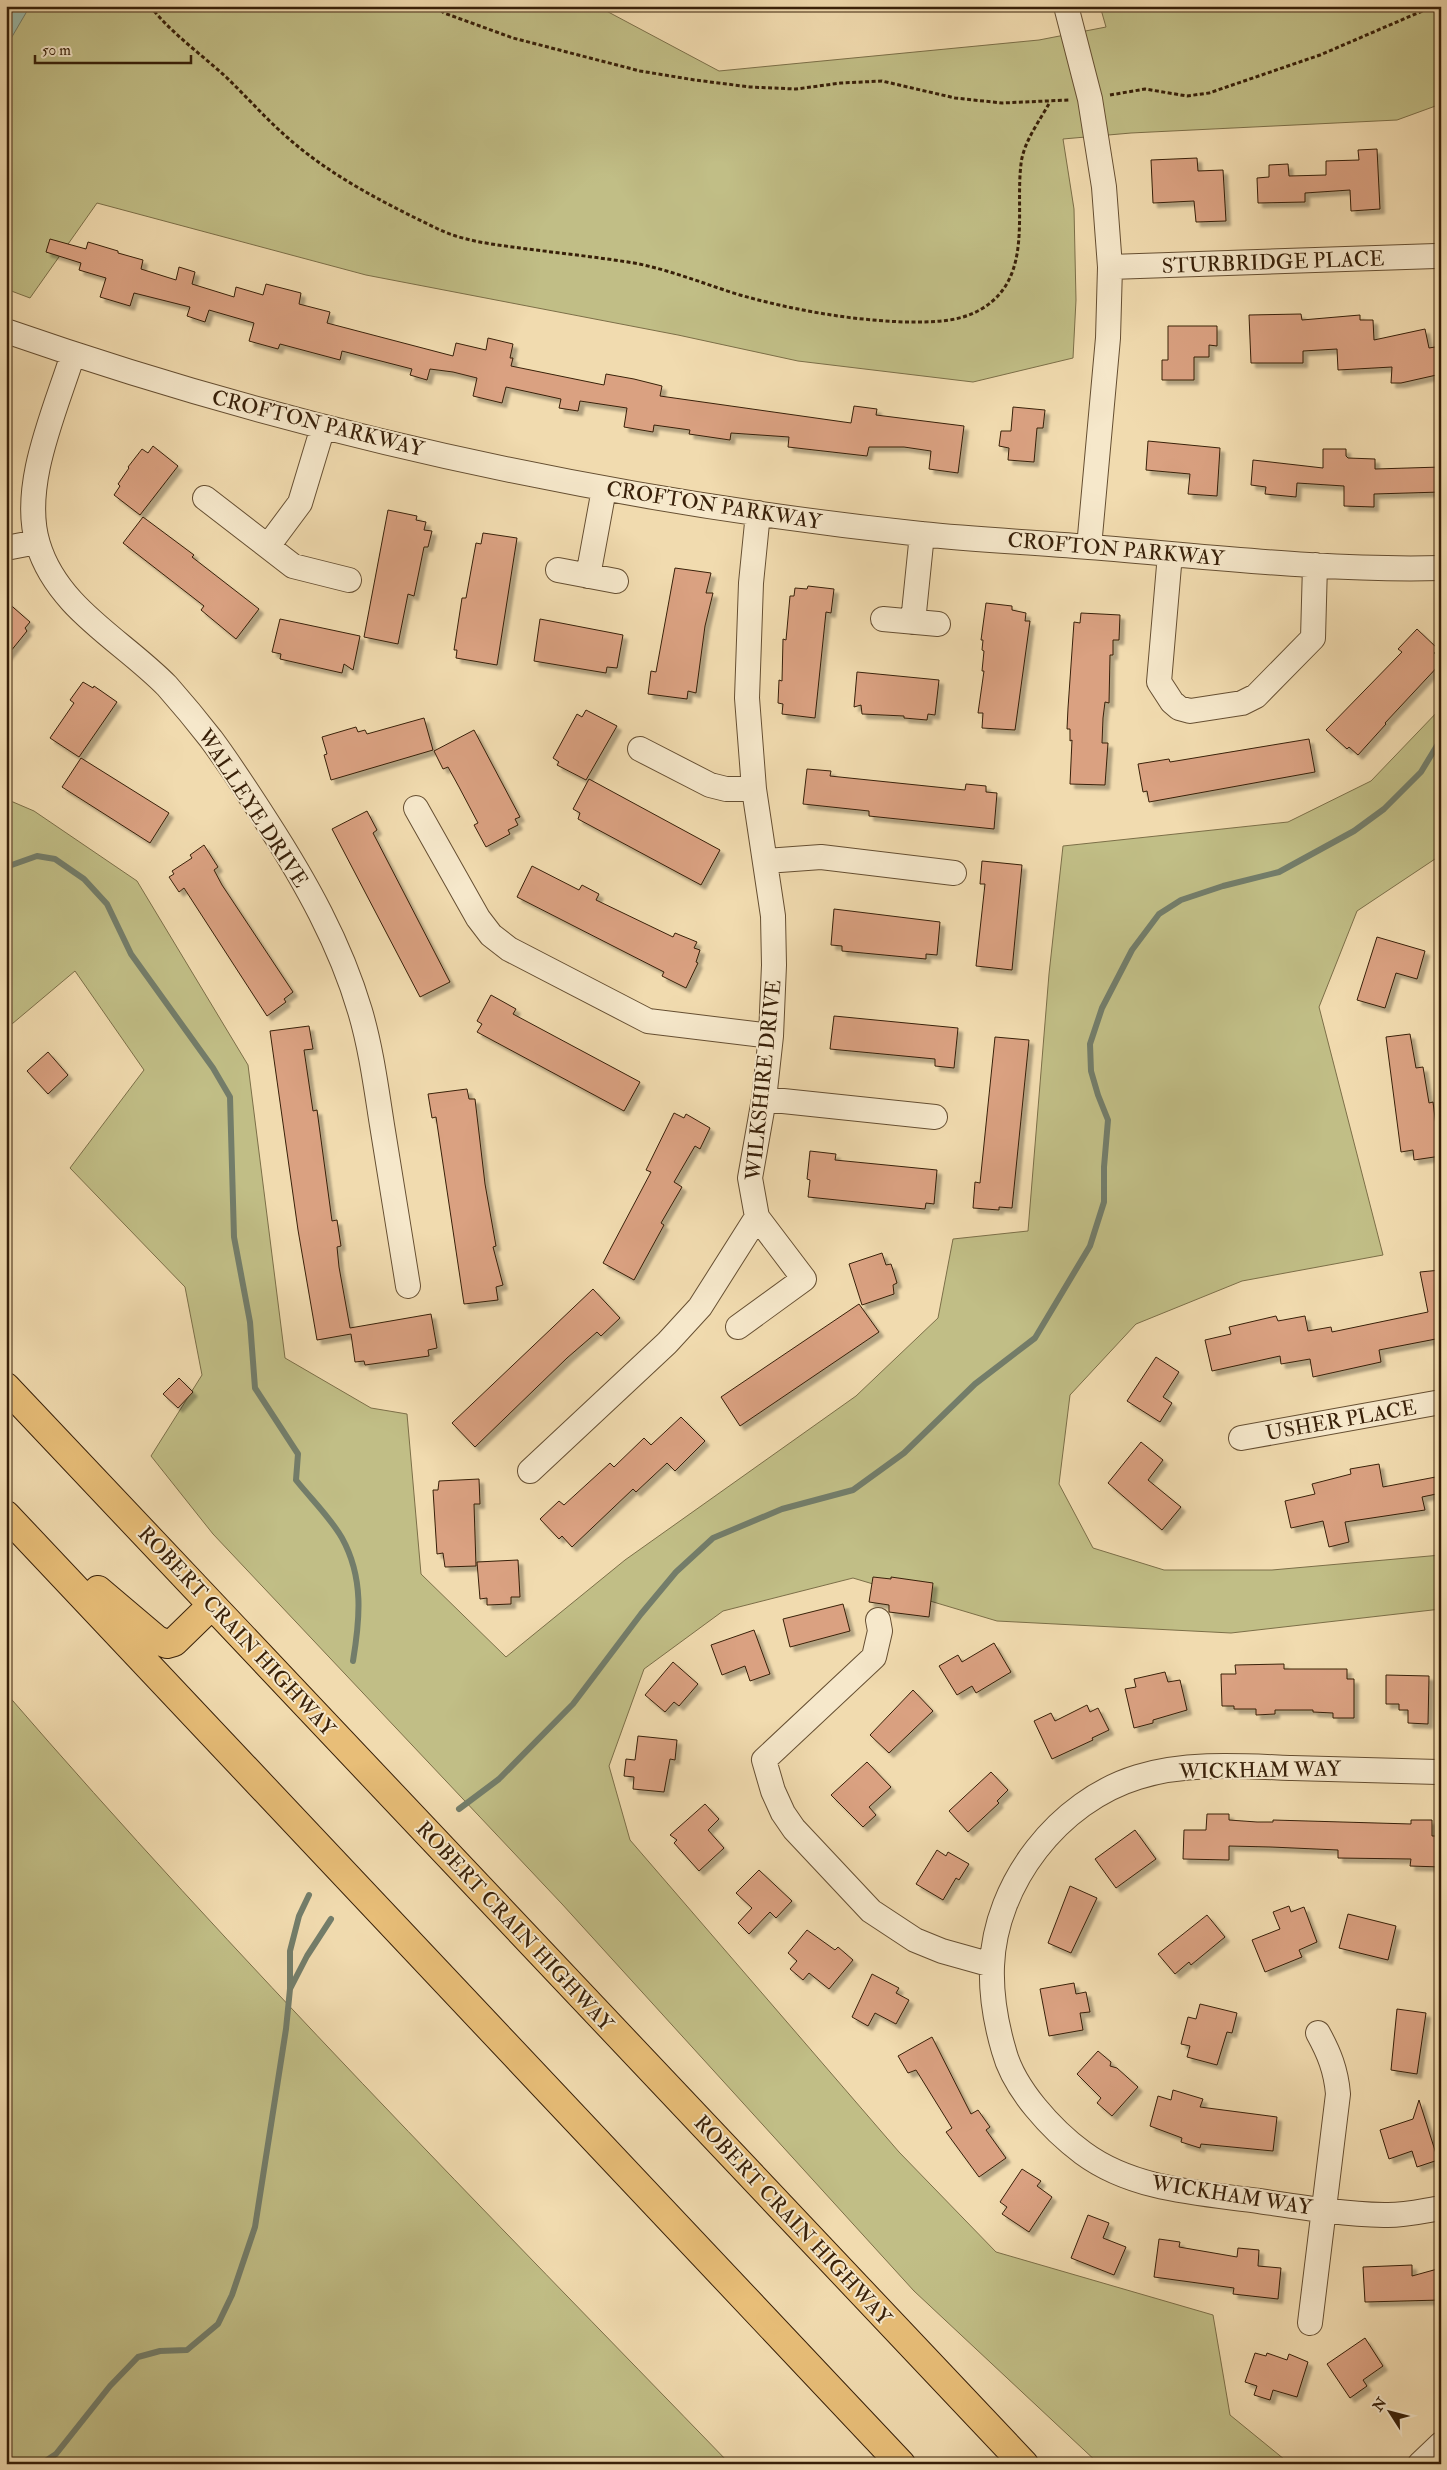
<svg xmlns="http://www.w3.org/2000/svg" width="1447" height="2470" viewBox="0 0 1447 2470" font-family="'IM FELL Double Pica',serif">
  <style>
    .green { fill: #c1be86; stroke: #7c6f48 }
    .water { fill: #9bbbab; stroke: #737d6a }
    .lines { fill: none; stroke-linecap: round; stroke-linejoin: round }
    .stream { stroke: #737d6a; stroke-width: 6 }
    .building { fill: #daa181; stroke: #382009; filter: url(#shadow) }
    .minor-casing { stroke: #664f32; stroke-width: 26 }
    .highway-casing { stroke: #382009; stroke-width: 30 }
    .path { stroke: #382009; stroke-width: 3; stroke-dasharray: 4 2.5; stroke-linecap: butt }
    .minor { stroke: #f6e8cb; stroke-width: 24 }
    .highway { stroke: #e8be78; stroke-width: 28 }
    .labels { text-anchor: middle; stroke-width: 4; stroke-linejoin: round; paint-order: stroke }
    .street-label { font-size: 21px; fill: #382009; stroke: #f6e8cb }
  </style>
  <defs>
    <filter id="shadow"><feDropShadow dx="4.5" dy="4.5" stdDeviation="1" flood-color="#0004"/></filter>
  </defs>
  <rect width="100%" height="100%" fill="#f1dbaf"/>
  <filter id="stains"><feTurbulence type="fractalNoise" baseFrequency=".004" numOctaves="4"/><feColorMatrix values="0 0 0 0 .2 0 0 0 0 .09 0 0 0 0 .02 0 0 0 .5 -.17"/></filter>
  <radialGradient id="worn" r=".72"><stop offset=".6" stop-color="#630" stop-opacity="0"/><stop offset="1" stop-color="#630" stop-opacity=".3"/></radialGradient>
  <!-- green -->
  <path class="green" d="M6,6h591l122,65 320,-31 67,-13 -6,-21h341v98l-44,16 -266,13 -68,6 11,70 2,91 -3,58 -100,24 -175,-21 -120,-26 -312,-60 -269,-72 -67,95 -24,-9z
    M1441,708v147l-84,56 -38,96 64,248 -141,26 -106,43 -66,71 -11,89 34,64 71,22h108l169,-15v54l-210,24 -234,-12 -144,-43 -130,33 -79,58 -35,97 21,74 269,312 97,100 217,63 17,100 60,49h-191l-185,-173 -352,-387 -349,-370 -62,-78 51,-81 -17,-88 -115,-119 74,-98 -69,-99 -69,58v-230l28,12 103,70 111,184 37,293 86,50 36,6 14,160 85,83 119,-97 231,-164 82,-78 15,-79 75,-8 21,-257 14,-128 225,-24 83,-41z
    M6,1693c231,267 479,518 724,771h-724z"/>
  <!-- water -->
  <path class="water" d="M10,6h20l-24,41v-33z"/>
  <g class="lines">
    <!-- stream -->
    <path class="stream" d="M6,867l31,-11 18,3 29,20 23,25 24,50 82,114 17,29 4,140 16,85 5,66 43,66 -2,26c15,19 34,37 46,58 22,40 18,81 11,123
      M459,1809l40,-30 74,-75 68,-90 35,-42 37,-34 69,-29 71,-19 51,-37 71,-69 60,-46 55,-92 14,-44v-35l4,-47 -10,-25 -7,-24 -1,-27 12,-36 30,-58 27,-36 22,-14 42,-14 56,-14 75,-41 30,-22 37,-37 20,-33
      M290,1989l17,-33 24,-37
      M41,2464l15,-10 54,-68 28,-29 22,-6 27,-1 31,-26 14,-29 23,-68 31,-198 4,-40v-38l9,-35 10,-21"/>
  </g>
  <!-- building -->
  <path class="building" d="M1377,149l3,60 -29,2 -1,-21 -45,3v9l-47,1 -1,-25 12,-1v-12l19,-1 1,12 37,-1v-14l33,-1 -1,-10z
    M1197,158l1,13 25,-1 3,51 -30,1 -2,-21 -41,2 -2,-43z
    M50,239l36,10 2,-7 30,9v2l25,7 -2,9 35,11 3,-13 16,5 -3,12 42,13 2,-10 27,8 3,-11 35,9 -2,11 31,8 -3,11 126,33 3,-13 30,7 2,-12 25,6 -3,14h3l-2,8 93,19 2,-11 28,5 28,7 -2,10 191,27 3,-17 23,3 -1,6 88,11 -6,47 -29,-4 2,-18 -27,-4h-35l-2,9 -79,-9 1,-10 -58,-4 -1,7 -41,-6 1,-4 -36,-5 -1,7 -29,-5 3,-19 -47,-7 -2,10 -19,-3 2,-9 -55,-12 -4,16 -29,-7 4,-18 -24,-6 -23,-3 -3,11 -17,-5 2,-6 -70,-18 -2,9 -60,-16 -2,5 -29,-8 5,-18 -45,-13 -4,12 -18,-6 3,-9 -56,-14 -4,13 -30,-9 6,-19 -27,-8 2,-7 -35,-11z
    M1301,314l1,6 58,-5v5h13l1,20 51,-11 4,19 12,-2v28l-40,9h-10l1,-16 -54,3 -1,-21 -34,2v12h-52l-2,-48z
    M1168,326h49v20l-8,-1v12h-15v23h-32v-20h6z
    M1013,407l32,3 -2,18h-6l-3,34 -26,-2 1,-12 -10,-2 2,-15h10z
    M1148,441l72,7 -3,48 -29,-2 2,-20 -44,-4z
    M153,446l25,20 -38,49 -26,-20 6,-9 -2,-2 11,-16 -1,-1 14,-18 6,4z
    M1323,449h23v7l2,2 27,1v10l66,-2v25l-67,2v13l-30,-1v-20l-47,-3 -1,14 -31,-3 1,-7 -15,-2 2,-25 70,8z
    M388,510l29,6 -1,4 10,2 -2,8 8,1 -4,16h-4l-10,49 -6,-2 -10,50 -34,-7z
    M143,517l51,38 -2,2 67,52 -23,30 -35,-29 3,-4 -81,-63z
    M483,533l34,5 -20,127 -41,-7 1,-8h-3l8,-52h4l10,-55 5,1z
    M675,568l36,5 -5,20h7l-8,33 -9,67 -8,-2 -1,8 -39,-5 3,-23 5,1z
    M808,586l26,3 -3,24 -5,-1 -11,106 -33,-4 1,-10 -5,-1 1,-23 3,1 1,-42 3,1 4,-44h4l1,-8 12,1z
    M6,601l24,21 -5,6 2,3 -21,26z
    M986,603l26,3v4l14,3 -1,8h5l-15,109 -33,-2 1,-15h-5l6,-42h-2l2,-20 -2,-1 1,-10h-2z
    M1081,613l39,2 -1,25h-6v15h-3l-1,48 -4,-1 -2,16 -1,25h6l-3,42 -35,-1 2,-44 -2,1v-12h-3l1,-21 6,-86 6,1z
    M280,619l80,17 -7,34 -9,-6 -2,9 -62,-14 1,-5 -9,-2z
    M540,619l83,16 -6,33 -10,-1 -1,6 -72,-12z
    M1417,629l21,20 -4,4 7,6v4l-56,60 1,1 -28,31 -9,-8 -2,2 -21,-19 76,-78 -4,-3z
    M857,672l82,8 -4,35 -7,-1 -1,6 -23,-2v-2l-42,-2 -1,-9 -7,2z
    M83,682l10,6 1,-2 23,16 -38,55 -29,-19 24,-35 -4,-3z
    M586,710l31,16 -31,54 -29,-15 2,-3 -6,-4 24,-44 5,3z
    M424,718l9,32 -102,30 -7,-25 3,-1 -5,-17 34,-10 2,5 7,-2 2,4z
    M474,730l46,87 -5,2 3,6 -10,5 2,4 -24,13 -12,-22 4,-2 -19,-36 -11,-20 -5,2 -9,-18z
    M1309,739l6,33 -166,30 -2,-11 -4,1 -5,-28 31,-5 1,3z
    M81,758l88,55 -19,30 -88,-56z
    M807,769l24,2 -1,5 135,14 1,-6 20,2v6l11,1 -3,36 -125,-13v-5l-66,-7z
    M589,779l131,71 -19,35 -123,-66 2,-6 -7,-4z
    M367,811l10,19 -4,3 77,149 -30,15 -88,-168z
    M204,845l14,22 -4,3 8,15 71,107 -9,7 2,3 -19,14 -83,-128 -5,4 -10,-15 5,-3 -2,-3 20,-13 -2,-3z
    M982,861l40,4 -10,105 -36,-4 9,-82h-5z
    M532,866l47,24 3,-5 17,9 -3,6 77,37 2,-4 22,9 -3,6 6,2 -4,12 2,1 -12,25 -24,-12 2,-4 -147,-75z
    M834,909l106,13 -3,33 -11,-1v5l-84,-8v-5l-11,-1z
    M1377,937l48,14 -8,28 -21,-6 -11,35 -28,-8z
    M491,995l25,14 -3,5 127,68 -16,29 -147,-79 5,-8 -5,-3z
    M834,1016l124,12 -4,40 -19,-2v-7l-105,-10z
    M309,1026l4,23 -9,1 9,61 4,-1 15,111 5,-1 4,26 -4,1 2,20 11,61 81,-14 6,34 -9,2 1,6 -64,9 -1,-4 -9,1 -4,-28 -34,6 -19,-110 -28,-199z
    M1410,1034l6,34 7,-1 6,36 4,-1 4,32 4,-1v23l-27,4 -1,-10 -12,2 -15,-115z
    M995,1037l34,3 -17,168 -13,-1v3l-26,-2 2,-26 5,1z
    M48,1052l20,23 -20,19 -21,-23z
    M467,1089l2,10h6l10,85 11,62 -3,1 10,38 -7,2 2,13 -34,4 -28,-187 -4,1 -4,-24z
    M674,1113l10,5 2,-4 24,14 -10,21 -5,-3 -21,36 8,5 -21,36 3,2 -30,55 -31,-17 48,-91 -5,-2z
    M810,1151l26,3 -1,6 102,10 -3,34 -8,-1 -1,6 -117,-12 2,-17 -3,-1z
    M882,1253l4,12 5,-1 3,9 3,10 -4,2 1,9 -32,11 -13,-41z
    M1441,1270v68l-62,12 2,12 -68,15 -3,-18 -29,5 -1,-8 -68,15 -7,-31 26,-6 -2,-7 47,-11 2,5 27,-5 3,15 23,-4 1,5 96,-20 -8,-40z
    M593,1289l27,29 -19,18 -4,-4 -30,26 -92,89 -23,-24z
    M859,1304l20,28 -139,94 -19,-29z
    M1156,1357l23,15 -16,25 9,6 -12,19 -33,-21z
    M179,1378l14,14 -15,16 -15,-14z
    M681,1417l24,24 -30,30 -8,-8 -31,29 -3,-3 -61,58 -10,-11 -3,3 -19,-20 19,-18 5,4 46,-42 4,4 30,-29 7,7z
    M1141,1442l22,18 -15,20 33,27 -19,23 -54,-47z
    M1379,1464l4,23 58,-11v17l-19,4 3,13 -80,12 4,20 -20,5 -6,-26 -32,7 -6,-27 30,-7 -3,-10 39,-10 -1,-5z
    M479,1479l1,25h-6l2,62 -31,1 -2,-14 -6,1 -4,-64h5l1,-9z
    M518,1560l2,37h-9v7l-24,1v-7l-7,1 -3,-37z
    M873,1577l18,2v-2l42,6 -4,34 -40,-5v-7l-20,-3z
    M843,1604l7,27 -60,16 -7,-28z
    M754,1630l16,44 -20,7 -5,-15 -23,9 -11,-30z
    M994,1643l17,29 -35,21 -4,-7 -15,9 -18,-29 19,-11 4,7z
    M673,1662l25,22 -19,22 -5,-4 -9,10 -20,-17z
    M1284,1664v5h63v10h7v39h-21v-5l-20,-1v-2h-38v4l-19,1v-6h-22v-3h-12l-1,-32h15l-1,-9z
    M1165,1672l3,10 12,-2 7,30 -34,10v3l-19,5 -9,-39 11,-2 -2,-8z
    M1386,1675l43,1 -1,48 -20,-1v-13h-9v-6h-13z
    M913,1690l20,21 -44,42 -19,-18z
    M1087,1705l3,7 8,-4 11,22 -17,8 1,2 -41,19 -18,-38 17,-8 4,8z
    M638,1736l39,4 -2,20 -5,-1 -6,33 -31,-3 1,-12 -10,-1 2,-17 9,1z
    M867,1762l24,25 -22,20 7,8 -13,12 -32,-32z
    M991,1772l17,18 -11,11 2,2 -31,29 -19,-21z
    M705,1804l14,15 -11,11 16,18 -25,23 -25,-28 3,-3 -7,-5z
    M1207,1814h22v6l28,2h16v-2l138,4v-4h21v16h9v31l-31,-1 1,-7 -73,-1v-8l-67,-3 -42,-1v14l-46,-1 1,-29h22z
    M1135,1830l21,29 -40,29 -21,-29z
    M937,1850l9,6 2,-4 21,12 -10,16 -3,-2 -13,22 -27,-16z
    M759,1870l33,31 -16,17 -6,-6 -21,22 -11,-11 14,-15 -16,-15z
    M1070,1886l27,12 -26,55 -23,-10z
    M1289,1906l2,6 13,-5 13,35 -18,8 3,7 -37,15 -13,-32 28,-11 -7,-17z
    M1348,1914l48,12 -8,34 -49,-12z
    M1207,1915l18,22 -34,28 -2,-3 -14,12 -17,-20z
    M807,1930l28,20 3,-3 15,13 -24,29 -20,-16 -6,7 -13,-11 7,-8 -9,-8z
    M872,1974l27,14 -3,5 13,7 -13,24 -21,-11 -7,13 -16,-9z
    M1074,1983l2,11 10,-2 4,20 -10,1 3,17 -34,6 -9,-47z
    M1200,2004l37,9 -5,20 -5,-1 -10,33 -30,-8 3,-11 -9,-2 7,-27 8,2z
    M1397,2009l29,4 -9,61 -26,-4z
    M932,2037l39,77 7,-4 12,17 -4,3 20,28 -27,19 -33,-45 6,-4 -36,-58 -8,3 -10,-17z
    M1098,2051l13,11 -1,4 7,2 21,19 -26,29 -15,-13 4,-5 -24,-24z
    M1173,2090l30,9 -3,8 77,10 -4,34 -72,-7 -1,4 -19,-6 1,-4 -32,-12 8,-30 13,4z
    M1419,2100l19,60 -21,7 -5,-16 -23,8 -9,-29 33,-11z
    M1022,2169l19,12 -4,5 15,11 -23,35 -27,-18 5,-7 -7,-5z
    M1088,2215l21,8 -6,15 23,9 -12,28 -43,-17z
    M1159,2239l21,3 -1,5 58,10 1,-9 21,2 -1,16 23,2 -3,31 -45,-5 1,-6 -80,-11z
    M1412,2265v11l29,-8v32l-76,2 -2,-35z
    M1365,2338l18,28 -20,14 4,6 -17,12 -23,-34z
    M1255,2353l11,3 1,-3 20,7 2,-6 19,8 -11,35 -24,-7 -3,10 -16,-5 3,-9 -12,-4z"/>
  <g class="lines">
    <defs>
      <path id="minor" d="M1066,6l24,93 14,88 6,80 -2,71 -19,209
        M1110,267l326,-11
        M6,331c296,103 604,170 915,203 56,6 112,8 168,13 117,9 235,24 352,21
        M73,354c-17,55 -53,132 -35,190 19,64 84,96 129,142 15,17 30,35 44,53 20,27 38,55 56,83 38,59 73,121 93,189 11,37 16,76 22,114 9,54 17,107 26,161
        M205,498l88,68 56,14
        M268,546l32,-43 23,-76
        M6,548l31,-6
        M1170,554l-11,128 13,20 7,6 11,3 52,-8 14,-7 57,-58 2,-73
        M558,570l58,11
        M588,576l16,-87
        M883,619l55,5
        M913,622l9,-88
        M640,749l70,36 16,4h28
        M416,808l62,110 13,17 18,14 139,72 123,15
        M766,861l55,-4 133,16
        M764,1099l171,18
        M738,1327l66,-48 -47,-62
        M1241,1438l200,-36
        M530,1471l137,-128 33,-36 57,-90 -7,-39 14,-79 7,-63 3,-71 -1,-49 -19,-127 -7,-91 4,-115 7,-70
        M878,1620l2,11 -6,26 -110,103 9,31 10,22 11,16 77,82 44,29 27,11 50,14
        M1441,1772c-50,-1 -100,-3 -149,-4 -51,-2 -105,-6 -154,9 -79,24 -143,106 -146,189 -1,27 4,58 12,85 10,38 48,79 79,102 50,37 117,40 176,48 41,6 83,13 125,14 19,1 38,-4 57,-7
        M1310,2323l28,-229c-2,-24 -9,-41 -20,-61
        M1420,2464l21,-20"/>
      <path id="highway" d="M6,1387l1018,1077
        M6,1515l895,949
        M98,1590l59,50 10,4 7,-2 38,-37"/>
    </defs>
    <!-- minor casing -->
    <use href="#minor" class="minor-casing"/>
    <!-- highway casing -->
    <use href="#highway" class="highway-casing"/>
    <!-- path -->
    <path class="path" d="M150,6c22,28 51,48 76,71 21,20 40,42 62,61 43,38 96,65 148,90 26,13 55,16 84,20 38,5 77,9 114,15 37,7 70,21 106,32 53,15 109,25 165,27 27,0 54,1 78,-14 50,-31 32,-95 38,-144 2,-21 19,-44 29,-62
      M436,6l8,7 69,25 127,33 55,9 55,7 46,2 45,-6 41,-2 73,17 47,5 67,-3
      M1110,95l35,-6 42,7 22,-3 111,-38 114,-49"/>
    <!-- minor -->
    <use href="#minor" class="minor"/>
    <!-- highway -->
    <use href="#highway" class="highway"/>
  </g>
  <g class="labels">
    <!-- street labels -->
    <g class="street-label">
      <text transform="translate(1273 262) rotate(-2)" y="7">STURBRIDGE PLACE</text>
      <text transform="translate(318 423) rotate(14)" y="7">CROFTON PARKWAY</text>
      <text transform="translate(714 505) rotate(9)" y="7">CROFTON PARKWAY</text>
      <text transform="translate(1116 549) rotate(5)" y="7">CROFTON PARKWAY</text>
      <text transform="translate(253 808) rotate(57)" y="7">WALLEYE DRIVE</text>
      <text transform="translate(763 1080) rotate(-84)" y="7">WILKSHIRE DRIVE</text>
      <text transform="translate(1341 1420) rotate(-10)" y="7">USHER PLACE</text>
      <text transform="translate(237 1631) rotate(47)" y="7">ROBERT CRAIN HIGHWAY</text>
      <text transform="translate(1260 1770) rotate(-1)" y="7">WICKHAM WAY</text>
      <text transform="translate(515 1926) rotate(47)" y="7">ROBERT CRAIN HIGHWAY</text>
      <text transform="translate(1232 2195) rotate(9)" y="7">WICKHAM WAY</text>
      <text transform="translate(793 2220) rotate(47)" y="7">ROBERT CRAIN HIGHWAY</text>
    </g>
  </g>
  <!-- margin -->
  <rect width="1447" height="2470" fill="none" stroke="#f1dbaf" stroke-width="25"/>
  <rect x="8" y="8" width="1432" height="2455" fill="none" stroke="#382009" stroke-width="2.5"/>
  <rect x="12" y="12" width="1422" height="2445" fill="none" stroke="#382009"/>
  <!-- north arrow -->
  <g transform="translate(1390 2412) rotate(306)" stroke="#f6e8cb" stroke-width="4" paint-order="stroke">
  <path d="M0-4L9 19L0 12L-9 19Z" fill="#382009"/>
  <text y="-8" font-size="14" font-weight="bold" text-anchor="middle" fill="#382009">N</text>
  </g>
  <!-- scale -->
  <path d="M35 55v8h156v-8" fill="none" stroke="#382009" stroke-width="2.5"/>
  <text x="42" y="55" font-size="15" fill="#382009" stroke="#f6e8cb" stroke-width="4" paint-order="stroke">50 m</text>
  <rect width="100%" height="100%" filter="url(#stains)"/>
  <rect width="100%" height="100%" fill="url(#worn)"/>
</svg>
